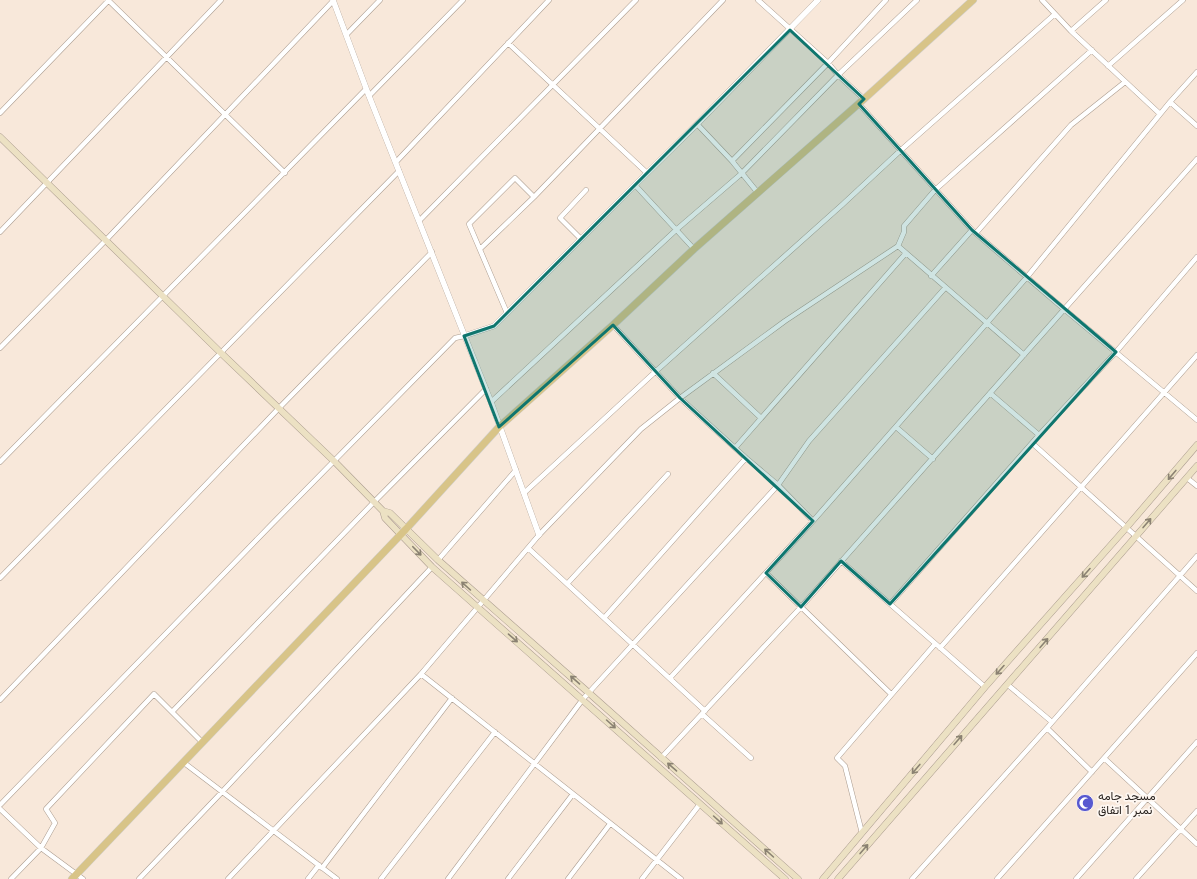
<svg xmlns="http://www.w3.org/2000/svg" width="1197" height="879" viewBox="0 0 1197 879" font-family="'Roboto Condensed',Vazirmatn,sans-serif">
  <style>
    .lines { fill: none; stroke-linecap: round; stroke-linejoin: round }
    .minor-casing { stroke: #ac9d90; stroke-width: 5.5 }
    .tertiary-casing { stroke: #ac9d90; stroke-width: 6 }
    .secondary-casing { stroke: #ac9d90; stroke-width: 7 }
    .primary-casing { stroke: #d0cfce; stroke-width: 8 }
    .minor { stroke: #fff; stroke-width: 4.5 }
    .tertiary { stroke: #fff; stroke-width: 5.5 }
    .secondary { stroke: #ece1c3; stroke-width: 6 }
    .primary { stroke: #d8c488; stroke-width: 7 }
    .oneway { stroke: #8b8272 }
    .marked { fill: #0f766e; fill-opacity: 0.2; stroke: #0f766e; stroke-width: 3; stroke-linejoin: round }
    .labels { text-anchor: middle; stroke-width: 3.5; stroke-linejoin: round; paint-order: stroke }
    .poi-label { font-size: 12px; fill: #2a2420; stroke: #fef7f1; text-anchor: start }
  </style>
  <rect width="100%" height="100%" fill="#f8e8da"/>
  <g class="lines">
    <defs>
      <path id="minor" d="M108,0l177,173
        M758,0l70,63 10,12 26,24
        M1042,0l29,31 89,83
        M1071,31l35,-31
        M347,34l33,-34
        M508,43l139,130
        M1108,66l75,-66
        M369,96l94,-96
        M1170,102l27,24
        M859,104l113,126 92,79 133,111
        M0,113l109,-113
        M697,124l35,37 26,32
        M732,161l96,-98 58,-63
        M396,162l153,-162
        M635,185l59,64
        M419,221l217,-221
        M0,232l221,-232
        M976,233l95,-108 54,-43
        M580,238l-20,-20 26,-28
        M898,246l126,109
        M480,249l54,-52 189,-197
        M931,276l41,-46
        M507,313l-38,-89 46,-46 19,19
        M613,325l67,73 66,60 32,27 35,36
        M0,348l106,-108 227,-239
        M713,373l48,45
        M990,393l49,42
        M491,402l185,-172 65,-56 97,-99 79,-75
        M896,427l37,32
        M1032,443l165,148
        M735,448l171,-195
        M0,462l366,-373
        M1187,478l10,8
        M524,493l131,-121 188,-168 58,-54 154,-136
        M528,548l177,163
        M438,560l78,-90
        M841,561l144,126
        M766,573l125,121
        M0,578l399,-407
        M567,584l101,-110
        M890,604l149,-169 77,-83 81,-95
        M604,618l142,-160
        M940,648l257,-293
        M421,674l260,205
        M670,678l143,-157 173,-197 41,-47 143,-175 27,-30
        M1008,685l44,37
        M0,700l279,-292 153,-156
        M172,712l202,-210 112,-113
        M702,714l49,44
        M1047,728l45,44
        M661,758l140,-151 396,-448
        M1104,758l93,86
        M183,762l154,117
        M0,805l272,-281 183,-186 9,-2
        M0,809l41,39 42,31
        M862,833l-17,-67 -8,-8 98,-114
        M322,868l130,-170
        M11,879l30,-31 14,-25 -9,-14 108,-115 48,48
        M139,879l83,-87 210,-225
        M228,879l193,-205 118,-139 102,-106 39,-31 105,-77 113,-75 6,-14v-6l31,-36 157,-140
        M308,879l11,-14
        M381,879l114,-147
        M448,879l135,-180 195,-214 31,-44 136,-153
        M508,879l65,-85
        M568,879l42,-55
        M642,879l58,-75
        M912,879l135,-151 150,-172
        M997,879l200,-226
        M1076,879l121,-137
        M1136,879l61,-68"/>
      <path id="tertiary" d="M333,0l36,96 122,306 48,133
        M464,336l30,-10 141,-141 62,-61 121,-124"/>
      <path id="secondary" d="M0,137l221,216 114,109 48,49 2,7 47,49 353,312
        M383,511l7,2 48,47 151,133 209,186
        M823,879l162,-192 141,-159 71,-83
        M838,879l359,-413"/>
      <path id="primary" d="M72,879l334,-350 93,-102 114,-102 81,-76 170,-150 109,-99"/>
    </defs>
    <!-- minor casing -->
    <use href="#minor" class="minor-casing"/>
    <!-- tertiary casing -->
    <use href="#tertiary" class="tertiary-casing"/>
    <!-- secondary casing -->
    <use href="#secondary" class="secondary-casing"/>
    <!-- primary casing -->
    <use href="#primary" class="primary-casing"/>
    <!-- minor -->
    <use href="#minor" class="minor"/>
    <!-- tertiary -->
    <use href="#tertiary" class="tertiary"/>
    <!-- secondary -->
    <use href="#secondary" class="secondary"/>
    <!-- primary -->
    <use href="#primary" class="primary"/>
  </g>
  <!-- one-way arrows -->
  <defs><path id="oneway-shaft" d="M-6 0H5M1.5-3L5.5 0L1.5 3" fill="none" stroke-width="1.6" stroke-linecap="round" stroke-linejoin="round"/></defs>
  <g class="oneway">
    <use href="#oneway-shaft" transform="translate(1172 475) rotate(130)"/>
    <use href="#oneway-shaft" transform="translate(1147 523) rotate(-49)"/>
    <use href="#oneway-shaft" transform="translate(417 551) rotate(46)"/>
    <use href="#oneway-shaft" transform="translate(1086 573) rotate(132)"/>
    <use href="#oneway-shaft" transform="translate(466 586) rotate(-138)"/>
    <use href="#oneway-shaft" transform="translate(513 638) rotate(41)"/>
    <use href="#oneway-shaft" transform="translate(1044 643) rotate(-49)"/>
    <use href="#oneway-shaft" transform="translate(1000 670) rotate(132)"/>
    <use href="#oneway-shaft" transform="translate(575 680) rotate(-139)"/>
    <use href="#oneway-shaft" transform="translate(611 724) rotate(42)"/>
    <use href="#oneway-shaft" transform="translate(958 740) rotate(-49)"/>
    <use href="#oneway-shaft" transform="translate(672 767) rotate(-139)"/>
    <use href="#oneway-shaft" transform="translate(916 769) rotate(130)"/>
    <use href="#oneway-shaft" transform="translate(718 820) rotate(42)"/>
    <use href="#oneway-shaft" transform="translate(864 849) rotate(-49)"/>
    <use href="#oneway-shaft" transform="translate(769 853) rotate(-138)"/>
  </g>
  <!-- marked area -->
  <path class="marked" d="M790,30l74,69 -5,5 113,126 144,122 -226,252 -49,-43 -40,46 -35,-34 47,-52 -133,-123 -67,-73 -114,102 -35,-91 30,-10z"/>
  <!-- icons -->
  <defs>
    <symbol id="mosque-disc" viewBox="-11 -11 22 22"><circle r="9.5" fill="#5859d0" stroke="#fef7f1"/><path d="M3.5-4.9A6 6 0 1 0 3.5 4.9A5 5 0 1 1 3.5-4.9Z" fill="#fff"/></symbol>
  </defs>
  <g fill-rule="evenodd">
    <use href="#mosque-disc" x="1075" y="793" width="20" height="20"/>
  </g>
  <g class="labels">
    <!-- poi labels -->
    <g class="poi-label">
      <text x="1098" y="800">مسجد جامه<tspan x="1098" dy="14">نمبر 1 اتفاق</tspan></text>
    </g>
  </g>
</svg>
